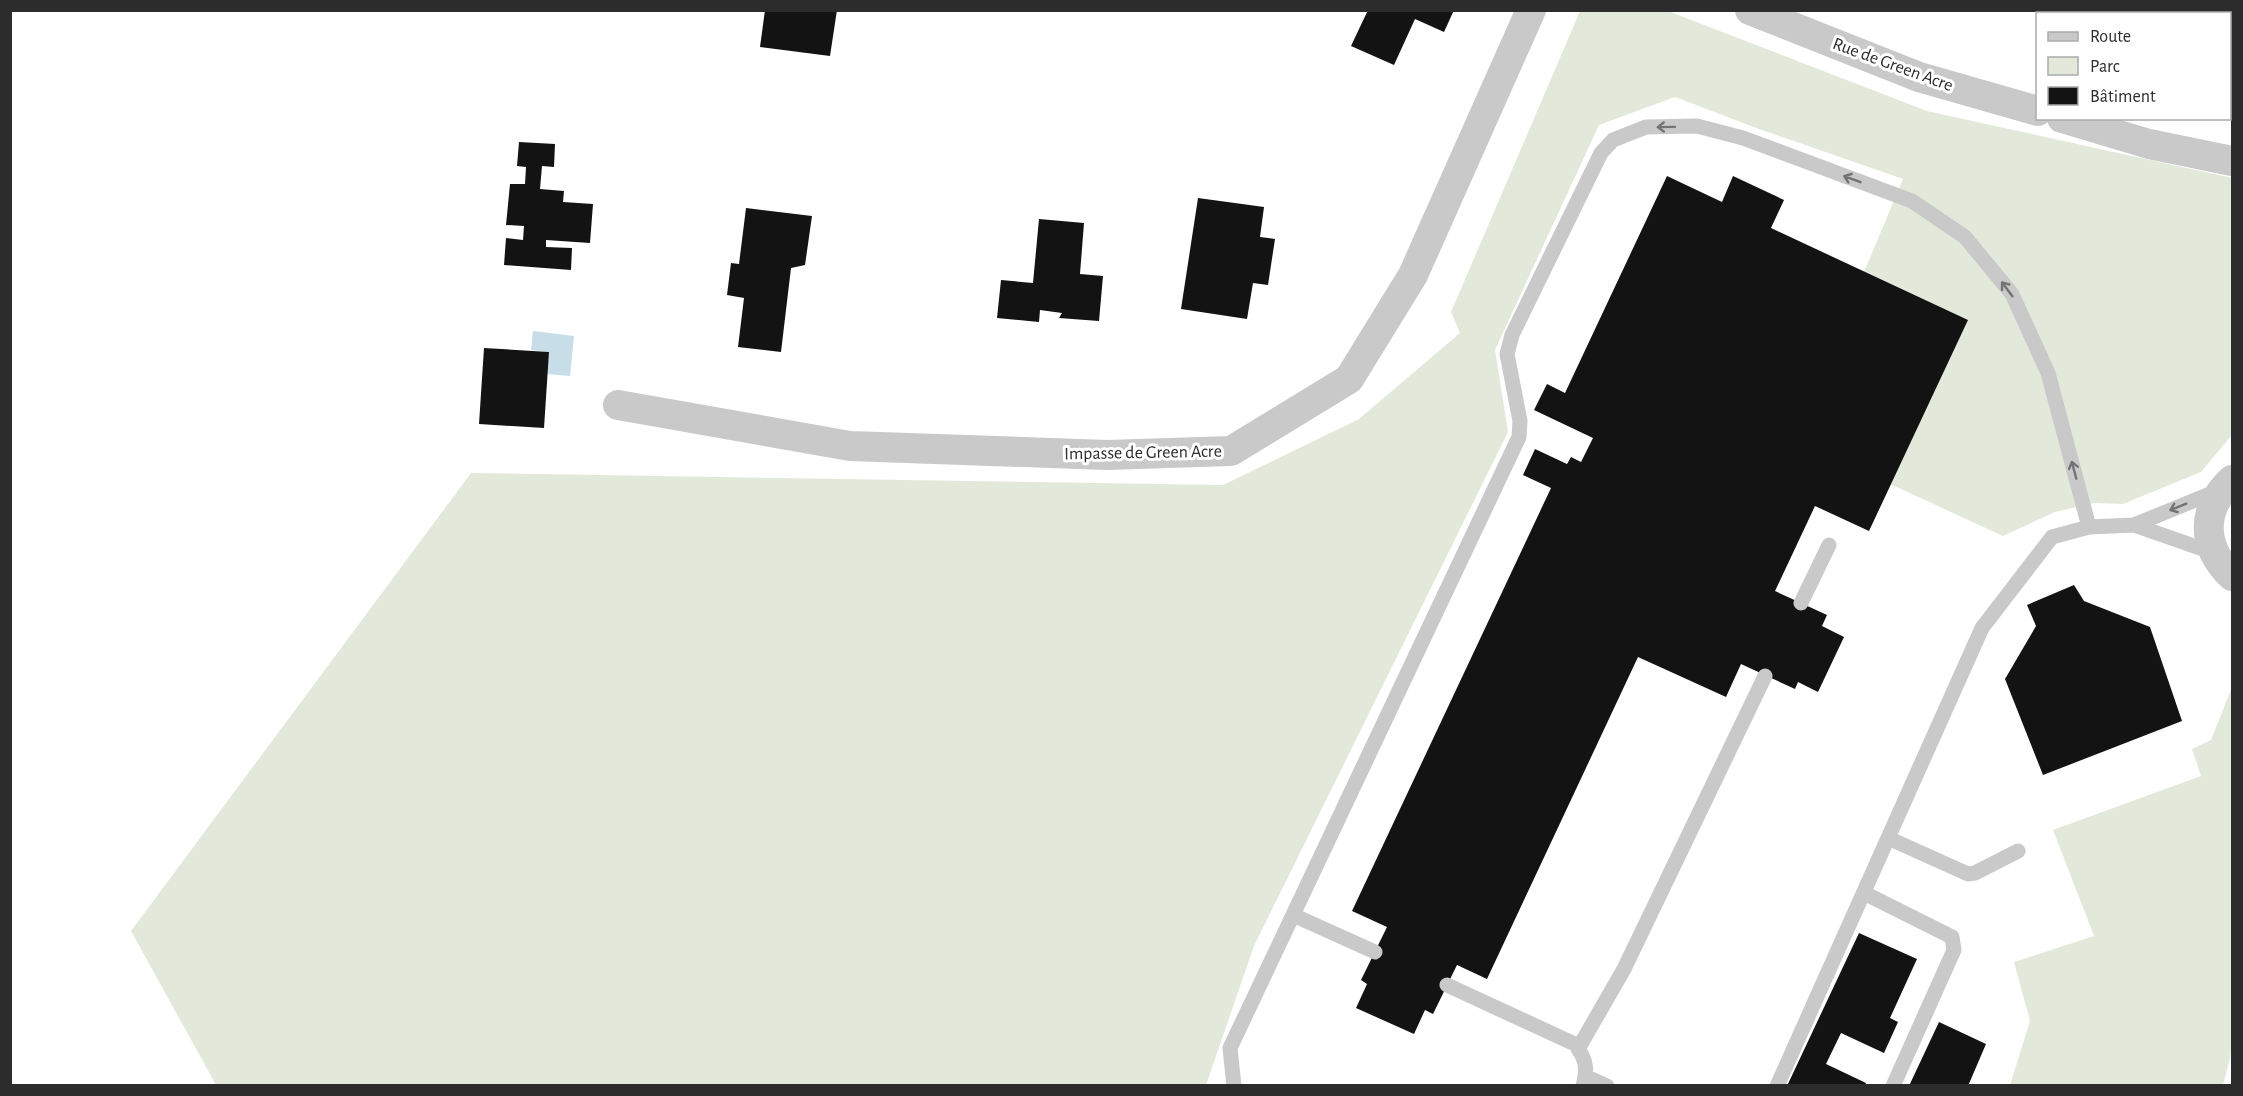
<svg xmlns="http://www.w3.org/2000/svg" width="2243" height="1096" viewBox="0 0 2243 1096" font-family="'Alegreya Sans',sans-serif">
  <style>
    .green { fill: #e3e9da }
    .water { fill: #c7dde8 }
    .building { fill: #131313 }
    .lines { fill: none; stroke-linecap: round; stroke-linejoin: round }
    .service { stroke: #c9c9c9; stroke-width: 15 }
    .minor { stroke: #c9c9c9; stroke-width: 30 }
    .oneway { stroke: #737373 }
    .labels { text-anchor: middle; stroke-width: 6; stroke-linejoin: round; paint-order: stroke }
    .street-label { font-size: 18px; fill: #2c2c2c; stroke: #fff }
  </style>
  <rect width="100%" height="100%" fill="#fff"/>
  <!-- green -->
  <path class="green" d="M1580,11h88l259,100 305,67v257l-31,37 -78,32 -29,-1 -39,9 -52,24 -113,-52 -26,-212 39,-93 -144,-50 -84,-32 -76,28 -104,225 13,82 -254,514 -48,139h-990l-85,-154 340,-458 752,12 136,-66 101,-86 -9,-21z
    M2232,687v347l-2,25 -7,26h-213l20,-64 -16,-59 80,-26 -41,-106 148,-54 -9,-27 19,-9z"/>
  <!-- water -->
  <path class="water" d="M533,331l41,5 -4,40 -23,-2 2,-22 -18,-2z"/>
  <!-- building -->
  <path class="building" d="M765,10h72l-7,46 -70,-9z
    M1368,10h86l-10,22 -29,-13 -21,46 -43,-19z
    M2044,10h90v4h-91z
    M519,142l36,2 -1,23 -12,-1 -2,23 24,2 -1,11 30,2 -3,39 -44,-3v7l26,1 -1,22 -67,-5 2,-27 17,2 1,-14 -18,-1 4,-41h15l1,-17 -9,-1z
    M1667,176l55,26 11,-26 51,24 -13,28 197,92 -99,211 -54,-25 -40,85 52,24 -5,11 22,11 -26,55 -20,-10 -3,7 -54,-25 -15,33 -88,-40 -151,322 -30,-14 -24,49 -8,-4 -11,24 -58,-26 11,-24 -6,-4 26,-53 -35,-16 199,-423 -28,-13 12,-26 32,15 4,-7 10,5 12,-24 -59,-28 13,-26 18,9z
    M1198,198l66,9 -4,30 15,2 -7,46 -15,-2 -6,36 -66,-10z
    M746,208l66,8 -7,49 -14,3 -10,84 -43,-5 6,-49 -17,-3 4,-32 8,1z
    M1039,219l45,4 -4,51 23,2 -4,45 -40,-3 3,-5 -22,-3 -1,12 -42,-4 4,-38 32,3z
    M484,348l65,4 -5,76 -65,-4z
    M2074,585l10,16 66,26 32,94 -139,54 -38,-96 31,-53 -9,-21z
    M1859,933l58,26 -27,59 8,4 -14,31 -43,-20 -15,31 40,19 -1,3h-78z
    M1939,1022l47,22 -18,42h-59z"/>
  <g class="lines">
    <!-- service -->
    <path class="service" d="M2134,525l80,28
      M1801,603l28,-58
      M1888,838l80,36 7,-1 43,-22
      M1864,893l88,44 2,13 -61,136
      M1293,915l82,37
      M1447,985l132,61
      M1585,1076l22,10
      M1234,1086l-4,-38 289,-611 1,-16 -13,-67 5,-19 89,-182 12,-13 33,-13 51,-1 46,12 169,63 53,36 47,57 36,79 41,154
      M1583,1086c4,-15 4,-25 -5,-37l46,-80 141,-293
      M1777,1086l205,-458 70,-91 37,-10 45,-2 86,-35"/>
    <!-- minor -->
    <path class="minor" d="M1750,10l169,67 119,34
      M2062,118l87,26 83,17
      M618,405l232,41 257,9 124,-4 118,-72 64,-104 118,-265
      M2232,480c-31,29 -31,66 0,96"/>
  </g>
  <!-- one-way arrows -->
  <defs><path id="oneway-shaft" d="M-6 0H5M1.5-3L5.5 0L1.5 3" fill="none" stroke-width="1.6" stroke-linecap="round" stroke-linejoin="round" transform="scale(1.5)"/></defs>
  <g class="oneway">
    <use href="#oneway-shaft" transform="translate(1666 127) rotate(179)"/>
    <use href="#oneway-shaft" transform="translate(1852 179) rotate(-159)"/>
    <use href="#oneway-shaft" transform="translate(2007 289) rotate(-127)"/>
    <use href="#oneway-shaft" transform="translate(2074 470) rotate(-105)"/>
    <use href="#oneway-shaft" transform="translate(2178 507) rotate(158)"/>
  </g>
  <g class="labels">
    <!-- street labels -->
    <g class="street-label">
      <text transform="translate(1893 64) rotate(20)" y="6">Rue de Green Acre</text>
      <text transform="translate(1143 452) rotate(-1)" y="6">Impasse de Green Acre</text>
    </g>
  </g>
  <!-- border -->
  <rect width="2243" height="1096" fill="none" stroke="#2c2c2c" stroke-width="24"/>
  <!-- legend -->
  <rect x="2036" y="12" width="195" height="108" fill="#ffffff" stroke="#ababab" stroke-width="1.5"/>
  <rect x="2048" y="32" width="30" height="9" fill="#c9c9c9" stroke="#ababab" stroke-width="1.5"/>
  <text x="2090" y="42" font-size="18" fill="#2c2c2c">Route</text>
  <rect x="2048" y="57" width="30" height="18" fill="#e3e9da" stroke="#ababab" stroke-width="1.5"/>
  <text x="2090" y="72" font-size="18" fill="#2c2c2c">Parc</text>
  <rect x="2048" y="87" width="30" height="18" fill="#131313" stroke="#ababab" stroke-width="1.5"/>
  <text x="2090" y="102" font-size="18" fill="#2c2c2c">Bâtiment</text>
</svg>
